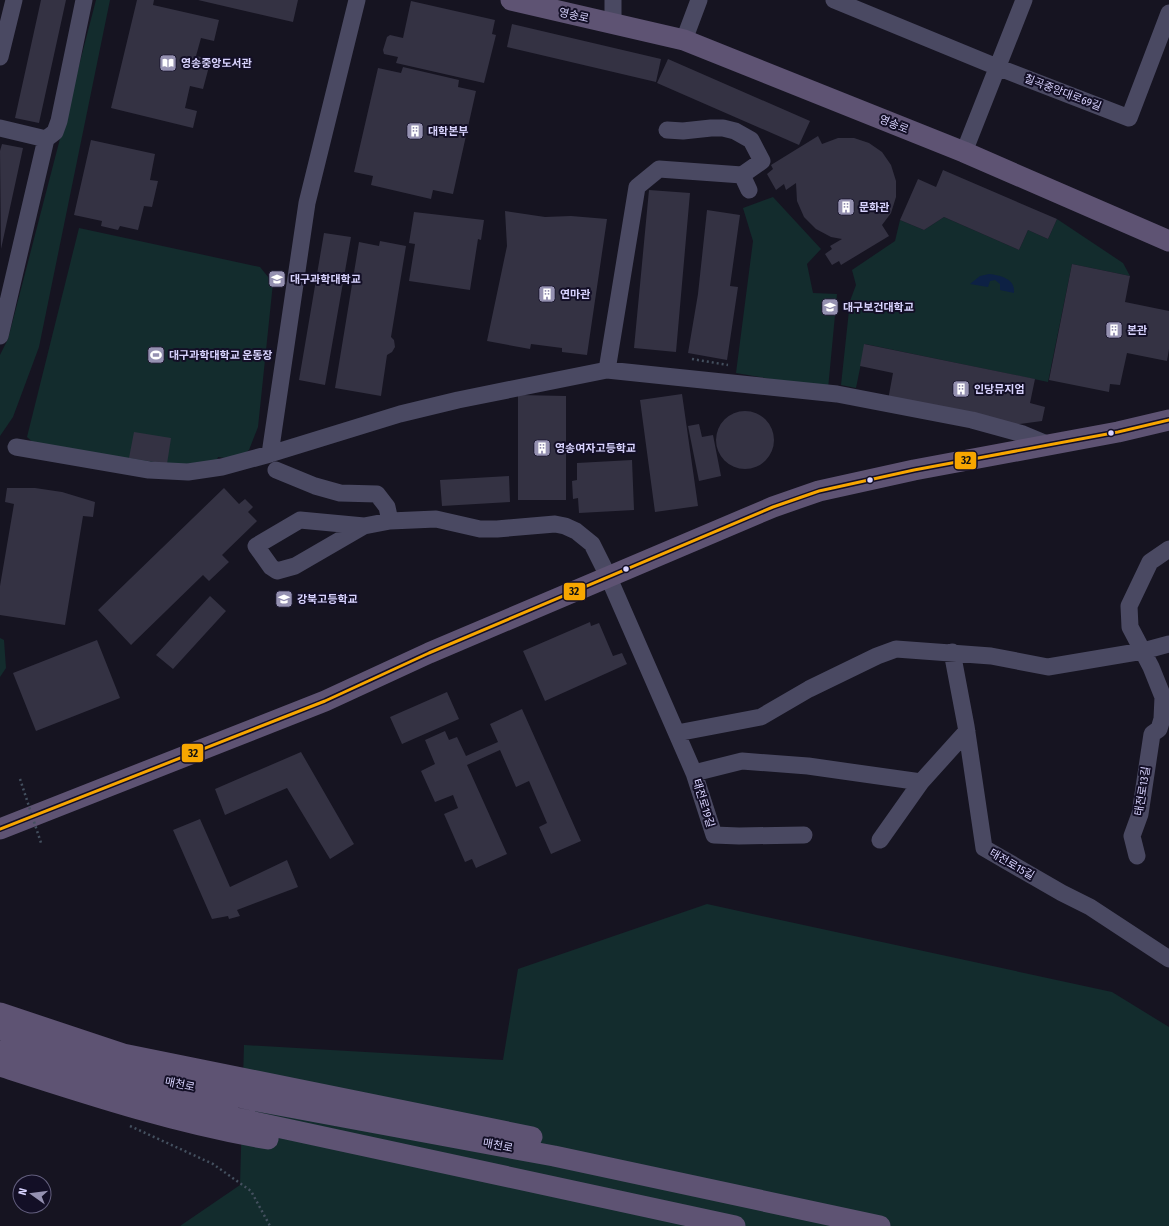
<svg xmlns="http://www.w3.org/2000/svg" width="1169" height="1226" viewBox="0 0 1169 1226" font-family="'Fira Sans Condensed','Noto Sans KR',sans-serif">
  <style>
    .green { fill: #132c2d }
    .water { fill: #0d2144 }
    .building { fill: #343243 }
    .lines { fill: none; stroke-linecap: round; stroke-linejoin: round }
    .path { stroke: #44505f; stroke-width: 2.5; stroke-dasharray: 2 3; stroke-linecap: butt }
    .minor { stroke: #4a4962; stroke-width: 17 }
    .major { stroke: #5e5373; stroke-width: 21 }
    .path-bridge { stroke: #44505f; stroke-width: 2.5; stroke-dasharray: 2 3; stroke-linecap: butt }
    .bus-1-casing { stroke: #130f26; stroke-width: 6 }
    .bus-1 { stroke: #f7a600; stroke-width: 3 }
    .bus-dot { fill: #d9d4ff; stroke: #130f26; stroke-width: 1.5 }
    .labels { text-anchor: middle; stroke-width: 4; stroke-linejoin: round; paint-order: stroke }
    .street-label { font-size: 11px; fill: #d9d4ff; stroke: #130f26 }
    .poi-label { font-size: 11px; font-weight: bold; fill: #d9d4ff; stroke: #130f26; text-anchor: start }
    .line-badge { stroke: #130f26; stroke-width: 1.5 }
    .pale-badge-label { font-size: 11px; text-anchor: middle; font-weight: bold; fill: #111 }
  </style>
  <rect width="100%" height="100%" fill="#161421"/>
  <!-- green -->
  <path class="green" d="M96,0h14l-71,347 -26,70 -13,19v-81l8,-16z
    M773,197l48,52 -14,15 6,29 24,1 -9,95 -92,-16 17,-132 -10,-33z
    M944,217l75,33 9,-20 20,9 9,-20 66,44 7,13 -58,-12 -24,118 -183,-38 -9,44 -15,-3 9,-84 6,-16 -4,-15 43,-29 5,-21 24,10z
    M79,228l181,39 13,16 -15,144 -9,23 -9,7 -8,2 -14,-2 -2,7 -27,4 -151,-21 -11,-10z
    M0,638l4,2 2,28 -6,9z
    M707,904l405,88 57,35v199h-989l60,-41 4,-140 259,15 15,-91z"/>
  <!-- water -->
  <path class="water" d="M989,274c11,1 27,5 25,19l-14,-3v-6l-5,-4 -5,1 -2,6 -18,-3 10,-8z"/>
  <!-- building -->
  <path class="building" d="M41,0h25l-27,123 -24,-5z
    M137,0h17l-1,5 66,15 -5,21 -13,-3 -5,18 15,3 -8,30 -13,-3 -5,22 12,3 -4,17 -82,-20z
    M198,0h100l-5,22z
    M411,1l84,19 -3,14 4,1 -12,48 -88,-20 2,-6 -14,-3 -1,-4 4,-13 3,-2 13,3z
    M512,24l149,35 -5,23 -149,-35z
    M668,59l142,62 -11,24 -142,-62z
    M403,67l56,13 -1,7 18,4 -23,103 -20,-4 -2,9 -60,-14 2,-9 -19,-4 24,-104 23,5z
    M818,136l4,8 16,-6h16l15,5 13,9 9,13 5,16v16l-5,16 -9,12 7,11 -48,29 -2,-4 -7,4 -7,-11 7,-5 -2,-3 12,-7 -11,-2 -15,-8 -12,-12 -7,-16 -1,-18 -10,7 -2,-6 -8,6 -9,-16 6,-5 -2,-4z
    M91,140l64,14 -5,26 8,1 -6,26 -8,-1 -6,24 -18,-4 -2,4 -17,-4 1,-5 -28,-6z
    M2,144l21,4 -22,101 -1,-98z
    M943,170l114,49 -9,20 -20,-9 -9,20 -75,-33 -20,13 -24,-10 18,-41 18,8z
    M649,190l41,3 -14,159 -42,-4z
    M707,210l33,5 -10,71 8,1 -11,73 -39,-7 10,-59z
    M505,211l40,6 26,-1 36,3 -20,136 -25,-3v-4l-31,-4 -1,5 -43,-8 20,-95z
    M414,212l70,8 -3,20 -3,-1 -8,51 -61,-9 6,-37 -6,-1z
    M324,233l27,4 -26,148 -26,-5z
    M380,241l26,5 -15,91 3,3 1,7 -3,5 -5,3 -6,41 -46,-8 24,-146 20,4z
    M1072,264l58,12 -5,26 44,9v38l-2,12 -40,-8 -7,32 -10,-1 -1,8 -60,-12z
    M864,344l171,35 -5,24 15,4 -3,14 -29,4 -125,-25 5,-27 -33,-7z
    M682,394l16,112 -43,6 -15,-112z
    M518,395l48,1v104h-48z
    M716 440a29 29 0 1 1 58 0a29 29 0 1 1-58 0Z
    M699,424l3,13 11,-2 8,41 -22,5 -11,-55z
    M134,432l37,6 -4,26 -38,-6z
    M632,460l2,50 -55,3 -1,-15 -5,1 -1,-18 5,-1v-17z
    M509,476l1,26 -68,4 -2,-26z
    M7,488h28l27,4 33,10 -2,15 -10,-1 -18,109 -65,-10v-29l14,-82 -9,-2z
    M224,488l15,16 6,-5 8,8 -5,5 9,9 -35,34 7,7 -20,19 -6,-6 -72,70 -33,-35z
    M210,596l16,15 -53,58 -17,-14z
    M590,622l1,4 8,-3 14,33 9,-3 5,11 -82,37 -22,-50z
    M97,640l23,58 -84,33 -23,-58z
    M447,692l12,27 -57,25 -12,-27z
    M522,709l59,132 -30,13 -12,-27 8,-4 -18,-42 -13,6 -16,-37 -33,15 40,89 -31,14 -4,-9 -7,3 -21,-48 14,-6 -5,-13 -18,7 -14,-31 14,-7 -10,-24 20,-9 4,9 8,-3 9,19 32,-14 -8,-18z
    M301,752l53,92 -24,15 -43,-71 -62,27 -10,-26z
    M200,819l30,68 57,-27 11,27 -61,23 3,6 -11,3 -1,-3 -16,3 -39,-89z"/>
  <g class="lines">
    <!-- path -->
    <path class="path" d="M692,359l36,6
      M130,1126l83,38 38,27 19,35"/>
    <!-- minor -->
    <path class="minor" d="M357,0l-50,203 -37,251 130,-40 58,-14 149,-30 230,24 135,26 51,14 24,10
      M613,0v24
      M834,0l163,67 132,51 40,-105
      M684,40l15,-40
      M0,57l14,-57
      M0,128l46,11
      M667,130l16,1 28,-3h12l12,3 16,9 11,21 -20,14
      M964,152l60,-152
      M0,336l46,-197 9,-7 4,-11 25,-121
      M607,370l30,-183 22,-18 83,6 7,15
      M16,447l133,23 39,2 34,-5 48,-13
      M276,470l39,16 25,7 37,1 10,13 3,14 46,-2 44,10h17l58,-5 10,2 11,5 16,13 16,32 86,197 20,62 25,1 65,-1
      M364,526l-64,-6 -44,26 15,21 6,4 18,-5 69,-40 26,-5
      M952,652l14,74 18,122 78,45 28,14 79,52
      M677,733l84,-16 48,-28 68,-33 19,-7 95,7 57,11 95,-16 26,-7
      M694,773l48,-12 66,5 113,16
      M880,840l41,-58 46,-51
      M1137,856l-5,-20 8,-22 12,-80 7,-5 3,-10 1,-22 -12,-30 -21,-40 -1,-21 21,-44 19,-13"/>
    <!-- major -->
    <path class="major" d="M511,0l173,40 280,112 205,89
      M0,829l325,-128 104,-48 344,-146 46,-16 95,-21 204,-38 51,-12
      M0,1013l123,41 409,83
      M0,1029l116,41 141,31 297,55 326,70
      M0,1051l114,36 122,31 499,108
      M0,1066c90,29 175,57 268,73"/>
    <!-- path-bridge -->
    <path class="path-bridge" d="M20,779l21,64"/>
    <defs>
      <path id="bus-1" d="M0,829l325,-128 104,-48 344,-146 46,-16 95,-21 204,-38 51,-12"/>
    </defs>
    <!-- bus-1 casing -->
    <use href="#bus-1" class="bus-1-casing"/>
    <!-- bus-1 -->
    <use href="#bus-1" class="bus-1"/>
  </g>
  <!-- icons -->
  <defs>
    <symbol id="library-square" viewBox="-11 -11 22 22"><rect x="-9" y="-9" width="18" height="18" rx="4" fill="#9591b1" stroke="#130f26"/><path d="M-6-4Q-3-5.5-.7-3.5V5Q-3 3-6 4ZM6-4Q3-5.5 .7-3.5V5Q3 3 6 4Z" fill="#fff"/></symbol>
    <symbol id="building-square" viewBox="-11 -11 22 22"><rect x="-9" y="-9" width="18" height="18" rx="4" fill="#9591b1" stroke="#130f26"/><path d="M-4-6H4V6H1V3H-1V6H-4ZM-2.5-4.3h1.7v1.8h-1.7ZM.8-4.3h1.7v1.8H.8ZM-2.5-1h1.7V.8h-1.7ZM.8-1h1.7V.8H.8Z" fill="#fff"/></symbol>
    <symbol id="university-square" viewBox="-11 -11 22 22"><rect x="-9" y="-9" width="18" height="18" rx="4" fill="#9591b1" stroke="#130f26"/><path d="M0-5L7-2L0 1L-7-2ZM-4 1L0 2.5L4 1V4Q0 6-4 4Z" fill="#fff"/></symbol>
    <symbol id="stadium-square" viewBox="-11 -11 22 22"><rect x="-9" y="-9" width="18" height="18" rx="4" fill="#9591b1" stroke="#130f26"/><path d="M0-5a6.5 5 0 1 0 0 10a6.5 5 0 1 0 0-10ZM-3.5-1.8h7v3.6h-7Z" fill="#fff"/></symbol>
    <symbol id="school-square" viewBox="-11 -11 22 22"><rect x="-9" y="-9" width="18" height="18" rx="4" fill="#9591b1" stroke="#130f26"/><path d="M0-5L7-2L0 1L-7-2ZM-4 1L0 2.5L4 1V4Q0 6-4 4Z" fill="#fff"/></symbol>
  </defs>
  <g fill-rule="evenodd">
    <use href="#library-square" x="158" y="53" width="20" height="20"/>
    <use href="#building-square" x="405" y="121" width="20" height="20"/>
    <use href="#building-square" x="836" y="197" width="20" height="20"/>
    <use href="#university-square" x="267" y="269" width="20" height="20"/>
    <use href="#building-square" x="537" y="284" width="20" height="20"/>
    <use href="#university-square" x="820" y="297" width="20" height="20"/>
    <use href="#building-square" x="1104" y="320" width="20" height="20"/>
    <use href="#stadium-square" x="146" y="345" width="20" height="20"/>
    <use href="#building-square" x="951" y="379" width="20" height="20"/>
    <use href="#building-square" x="532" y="438" width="20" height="20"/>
    <use href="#school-square" x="274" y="589" width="20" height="20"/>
  </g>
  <!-- markers -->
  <g class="bus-dot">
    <circle cx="1111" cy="433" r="3.5"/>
    <circle cx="870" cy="480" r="3.5"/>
    <circle cx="626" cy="569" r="3.5"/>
  </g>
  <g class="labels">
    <!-- street labels -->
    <g class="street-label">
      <text transform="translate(574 15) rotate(13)" y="4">영송로</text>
      <text transform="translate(1063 92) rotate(21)" y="4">칠곡중앙대로69길</text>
      <text transform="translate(894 124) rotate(22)" y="4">영송로</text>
      <text transform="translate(1142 791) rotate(-81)" y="4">태전로13길</text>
      <text transform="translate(704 803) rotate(73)" y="4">태전로19길</text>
      <text transform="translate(1012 864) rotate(30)" y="4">태전로15길</text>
      <text transform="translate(180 1084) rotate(12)" y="4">매천로</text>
      <text transform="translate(498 1145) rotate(11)" y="4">매천로</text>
    </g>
    <!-- poi labels -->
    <g class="poi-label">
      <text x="181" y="67">영송중앙도서관</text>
      <text x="428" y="135">대학본부</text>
      <text x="859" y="211">문화관</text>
      <text x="290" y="283">대구과학대학교</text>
      <text x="560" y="298">연마관</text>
      <text x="843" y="311">대구보건대학교</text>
      <text x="1127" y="334">본관</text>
      <text x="169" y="359">대구과학대학교 운동장</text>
      <text x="974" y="393">인당뮤지엄</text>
      <text x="555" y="452">영송여자고등학교</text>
      <text x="297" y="603">강북고등학교</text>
    </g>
  </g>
  <g class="line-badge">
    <rect x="954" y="451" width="23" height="19" rx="4" fill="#f7a600"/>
    <rect x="563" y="582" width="23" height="19" rx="4" fill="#f7a600"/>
    <rect x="181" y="743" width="23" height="20" rx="4" fill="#f7a600"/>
  </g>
  <g class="pale-badge-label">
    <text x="966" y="464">32</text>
    <text x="574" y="595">32</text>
    <text x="193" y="757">32</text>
  </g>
  <!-- north arrow -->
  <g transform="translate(32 1194) rotate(284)"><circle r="19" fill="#130f26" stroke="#625e7d"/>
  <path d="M0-3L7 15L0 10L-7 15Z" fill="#9591b1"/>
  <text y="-6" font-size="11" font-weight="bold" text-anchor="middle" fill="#d9d4ff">N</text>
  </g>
</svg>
